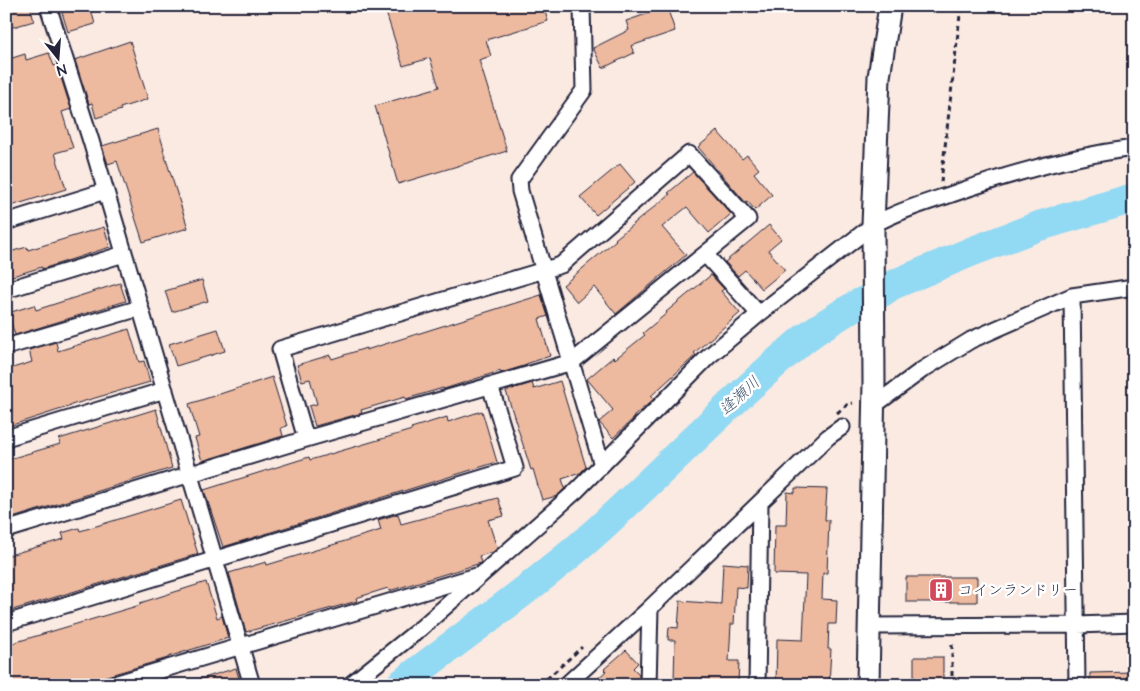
<svg xmlns="http://www.w3.org/2000/svg" width="1140" height="691" viewBox="0 0 1140 691" font-family="'Architects Daughter','Klee One',sans-serif">
  <style>
    .lines { fill: none; stroke-linecap: round; stroke-linejoin: round }
    .river { stroke: #92d9f3; stroke-width: 30 }
    .building { fill: #edb99f; stroke: #22223b }
    .street-casing { stroke: #22223b; stroke-width: 19 }
    .secondary-casing { stroke: #22223b; stroke-width: 25 }
    .path { stroke: #22223b; stroke-width: 3; stroke-dasharray: 5 4; stroke-linecap: butt }
    .street { stroke: #fff; stroke-width: 15 }
    .secondary { stroke: #fff; stroke-width: 21 }
    .labels { text-anchor: middle; stroke-width: 5; stroke-linejoin: round; paint-order: stroke }
    .poi-label { font-size: 15px; fill: #22223b; stroke: #fff; text-anchor: start }
    .water-label { font-size: 16px; font-style: italic; fill: #445972; stroke: #fff }
  </style>
  <rect width="100%" height="100%" fill="#faeae2"/>
  <filter id="ink" filterUnits="userSpaceOnUse"><feTurbulence type="fractalNoise" baseFrequency=".02" numOctaves="2"/><feDisplacementMap in="SourceGraphic" scale="10" xChannelSelector="R" yChannelSelector="G"/><feConvolveMatrix kernelMatrix="1 2 1 2 8 2 1 2 1" color-interpolation-filters="sRGB"/></filter>
  <g filter="url(#ink)">
    <g class="lines">
      <!-- river -->
      <path class="river" d="M400,685c62,-49 129,-94 188,-146 70,-62 133,-130 204,-190 20,-18 43,-31 66,-45 11,-6 23,-9 32,-18l83,-35 66,-25 95,-28"/>
    </g>
    <!-- building -->
    <path class="building" d="M6,6h24l4,15 -28,8z
      M60,6h30l5,18 -27,8z
      M384,6h159l5,15 -62,19 5,16 -12,4 28,91 -109,33 -23,-78 64,-19 -9,-29 -27,8z
      M667,7l8,24 -44,15 3,7 -31,15 -10,-20 36,-18 -3,-9z
      M130,41l18,58 -28,9 1,2 -25,8 -4,-15 -3,1 -14,-44z
      M49,53l5,13 3,-1 14,44 -9,3 11,36 -18,5 11,36 -55,17 -5,-17v-129l19,-6 1,6z
      M158,129l6,20 -1,1 25,78 -45,14 -26,-81 -9,3 -6,-18z
      M717,131l25,28 5,-4 12,14 -5,4 18,22 -17,15 -8,-9 -2,1 -47,-55z
      M620,164l15,18 -39,33 -16,-18z
      M693,172l38,42 -22,19 -22,-26 -25,20 24,28 -70,59 -22,-27 -17,15 -14,-17 53,-45 -1,-1 55,-45 -2,-1z
      M769,225l12,14 -13,11 17,20 -23,19 -17,-19 -7,6 -13,-14z
      M104,227l6,20 -68,22v-2l-36,11v-25l21,-6 1,3z
      M711,275l13,14 -3,2 19,22 -46,40 2,2 -45,41 3,3 -21,18 1,1 -21,20 -14,-16 14,-12 -26,-31 26,-22 2,2 30,-24 -2,-2 24,-20 -1,-1z
      M202,280l6,21 -36,11 -7,-21z
      M120,283l6,18 -111,34 -7,-22 26,-8 2,5z
      M541,295l7,21 -9,3 11,37 -24,8 1,1 -26,8 -1,-2 -56,18 -1,-1 -37,11 -1,-2 -44,13 1,3 -47,13 -6,-20 8,-2 -7,-25 -8,2 -5,-16 33,-10 2,4 34,-11v2z
      M129,329l10,33 5,-1 6,21 -79,23v1l-65,21v-57l26,-8 -3,-12 27,-8 2,9z
      M218,329l7,22 -49,15 -7,-22z
      M272,377l15,49 -6,2 2,8 -81,25 -7,-23 4,-1 -10,-33z
      M560,381l26,86 -6,6 -18,6 3,9 -8,8 -15,4 -9,-31 -2,1 -25,-79 26,-8 2,6z
      M156,409l16,59 -166,52v-60l54,-16 -1,-5z
      M482,411l15,51 -274,85 -19,-57 105,-33 1,3 102,-30 -1,-2 36,-11 1,5z
      M795,488l32,1 -2,31h4l-2,53h-4l-1,26 15,1 -1,24h-7l-1,25h3l-2,36h-53l1,-46 26,1 3,-65 -32,-1 1,-49h11l1,-33 8,1z
      M498,498l6,18 -16,4 9,28 -4,4 -14,4 2,7 -92,28 -1,-3 -32,10 1,3 -111,31 -17,-59 37,-11 1,3 114,-35 -3,-10 20,-6 3,10z
      M181,500l17,54 -192,58v-56l58,-17 -2,-6 17,-5 1,3z
      M723,563l25,2 -1,23 -11,-1 -2,37h-3l-2,37h10l-1,23 -64,-4 1,-40h-7l1,-13 9,1 2,-27 41,3z
      M906,577h71v25h-71z
      M206,582l11,36 5,-2 6,22 -60,19v1l-92,27h-70v-40l134,-40v-2z
      M626,650l12,13 -5,5 6,6v4l-7,7h-41l15,-14 -2,-2z
      M914,657h29v28h-29z
      M236,668l5,17h-50v-3z
      M1134,672v13h-44v-12z"/>
    <g class="lines">
      <defs>
        <path id="street" d="M48,6l43,135 161,544
          M582,6l2,84 -65,90 1,11 82,274
          M6,222l99,-31
          M6,290l118,-36
          M1072,296l5,389
          M6,347l134,-39
          M872,407l50,-37 49,-30 101,-44 62,-9
          M6,438l159,-48
          M306,439l-26,-90 281,-84 128,-111 59,65 -43,35 54,60
          M6,530l300,-91 266,-77 133,-108
          M6,623l509,-155 -25,-83
          M868,626l209,-1 57,-2
          M111,685l365,-109
          M350,685l71,-57 155,-137 132,-134 51,-43 114,-89c25,-14 52,-22 79,-31 59,-21 120,-38 182,-46
          M566,685l84,-77 178,-171 14,-10
          M648,685l2,-77
          M757,685l3,-182"/>
        <path id="secondary" d="M868,685l6,-303 -1,-157 6,-148 11,-71"/>
      </defs>
      <!-- street casing -->
      <use href="#street" class="street-casing"/>
      <!-- secondary casing -->
      <use href="#secondary" class="secondary-casing"/>
      <!-- path -->
      <path class="path" d="M941,182l20,-176
        M837,413l11,-9 5,-1
        M540,685l42,-38
        M952,685v-45"/>
      <!-- street -->
      <use href="#street" class="street"/>
      <!-- secondary -->
      <use href="#secondary" class="secondary"/>
    </g>
  </g>
  <!-- icons -->
  <defs>
    <symbol id="building-square" viewBox="-11 -11 22 22"><rect x="-9" y="-9" width="18" height="18" rx="4" fill="#d1495b" stroke="#fff"/><path d="M-4-6H4V6H1V3H-1V6H-4ZM-2.5-4.3h1.7v1.8h-1.7ZM.8-4.3h1.7v1.8H.8ZM-2.5-1h1.7V.8h-1.7ZM.8-1h1.7V.8H.8Z" fill="#fff"/></symbol>
  </defs>
  <g fill-rule="evenodd">
    <use href="#building-square" x="927" y="576" width="28" height="28"/>
  </g>
  <g class="labels">
    <!-- poi labels -->
    <g class="poi-label">
      <text x="958" y="595">コインランドリー</text>
    </g>
    <!-- water labels -->
    <g class="water-label">
      <text transform="translate(739 395) rotate(-43)" y="6">逢瀬川</text>
    </g>
  </g>
  <!-- margin -->
  <rect width="1140" height="691" fill="none" stroke="#fff" stroke-width="25"/>
  <rect x="12" y="12" width="1115" height="666" fill="none" stroke="#22223b" stroke-width="2" filter="url(#ink)"/>
  <!-- north arrow -->
  <g transform="translate(58 58) rotate(163)" stroke="#ffffff" stroke-width="4" paint-order="stroke">
  <path d="M0-4L9 19L0 12L-9 19Z" fill="#22223b"/>
  <text y="-8" font-size="14" font-weight="bold" text-anchor="middle" fill="#22223b">N</text>
  </g>
</svg>
